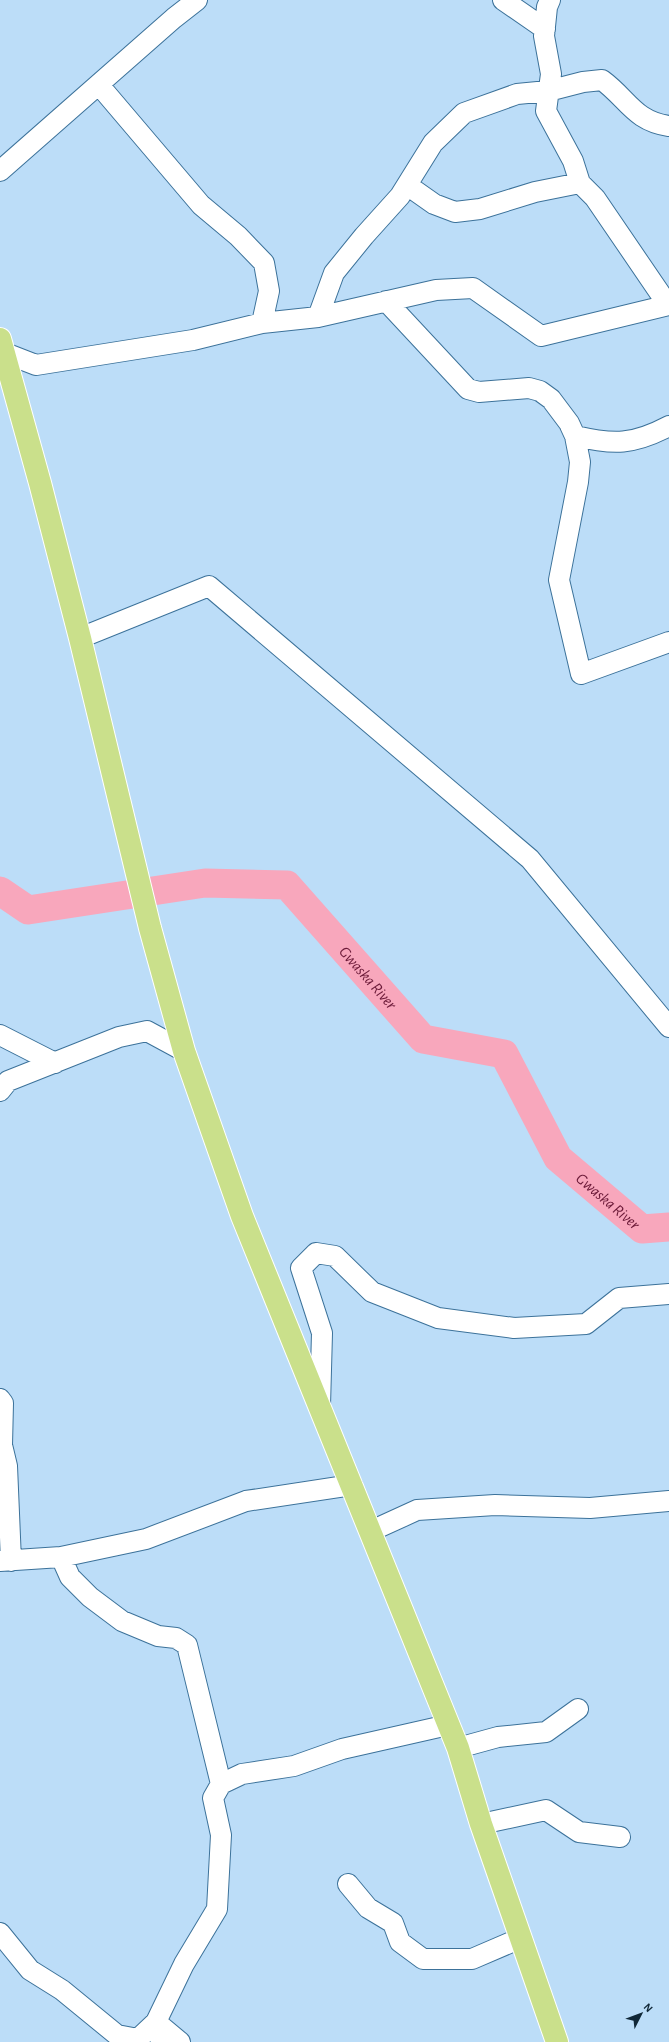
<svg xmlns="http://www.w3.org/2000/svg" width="669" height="2042" viewBox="0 0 669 2042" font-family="'Alegreya Sans',sans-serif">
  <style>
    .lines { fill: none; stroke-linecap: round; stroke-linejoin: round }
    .river { stroke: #f8a7bc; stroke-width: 29 }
    .minor-casing { stroke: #3c729a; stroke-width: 22 }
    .major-casing { stroke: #fff; stroke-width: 24 }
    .minor { stroke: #fff; stroke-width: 20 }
    .major { stroke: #cae08b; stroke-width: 22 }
    .labels { text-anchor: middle; stroke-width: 3; stroke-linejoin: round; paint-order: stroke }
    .water-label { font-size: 16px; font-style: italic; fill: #6b1a38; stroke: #bcddf8 }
  </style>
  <rect width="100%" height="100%" fill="#bcddf8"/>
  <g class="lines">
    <!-- river -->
    <path class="river" id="s1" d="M0,891l28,19 177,-27 82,2 136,154 81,15 54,104 84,71 27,-2"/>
    <defs>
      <path id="minor" d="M503,0l42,29
        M550,0l-3,7 -3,29 7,38 -5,37 27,50 7,22 15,15 73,107
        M99,85l102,120 37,31 26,27 5,28 -7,32
        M0,171l174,-153 23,-18
        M407,185l27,19 21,8 25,-3 55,-17 45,-9
        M386,301l82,88 11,3 50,-4 11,3 11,8 18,24 6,13 5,26 -2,20 -19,98 22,94 88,-32
        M318,317l16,-44 30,-37 36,-40 33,-53 31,-30 53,-19 31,-3 35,-9 19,-2c26,19 32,41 67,46
        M0,351l36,14 157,-25 69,-17 56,-6 118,-27 37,-2 68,48 128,-31
        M575,436c39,9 58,9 94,-10
        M80,638l129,-52 321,273 139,168
        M0,1035l55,28
        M0,1091l8,-10 111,-44 28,-6 37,20
        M0,1399l3,4 -1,42 5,21 4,95
        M320,1406l2,-73 -21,-65 15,-15 19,3 37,36 66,26 76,10 72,-4 33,-26 50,-4
        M371,1531l46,-21 78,-5 95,3 79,-7
        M61,1557l9,20 20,20 32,24 36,15 18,2 11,7 34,139
        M0,1561l61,-4 85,-18 100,-38 106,-16
        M458,1748l40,-11 48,-5 32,-23
        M481,1824l65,-14 33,22 41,5
        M348,1884l20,24 25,15 7,19 23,17h49l49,-21
        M0,1933l30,37 32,20 55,45 21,4
        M131,2042l7,-3 18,-17 28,-58 33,-55 4,-74 -8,-37 8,-14 21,-10 52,-8 48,-17 106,-24
        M161,2042l-5,-20 24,20"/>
      <path id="major" d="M0,339l40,144 40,155 70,290 34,123 58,165 216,532 23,76 76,218"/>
    </defs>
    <!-- minor casing -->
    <use href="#minor" class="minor-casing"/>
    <!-- major casing -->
    <use href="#major" class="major-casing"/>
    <!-- minor -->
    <use href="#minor" class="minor"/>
    <!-- major -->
    <use href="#major" class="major"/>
  </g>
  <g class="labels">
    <!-- water labels -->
    <g class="water-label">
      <text dy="6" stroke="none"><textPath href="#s1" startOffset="418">Gwaska River</textPath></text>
      <text dy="6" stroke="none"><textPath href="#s1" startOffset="766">Gwaska River</textPath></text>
    </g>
  </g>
  <!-- north arrow -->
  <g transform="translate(641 2014) rotate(48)" stroke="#bcddf8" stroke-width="3" paint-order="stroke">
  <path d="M0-3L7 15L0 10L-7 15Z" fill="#102737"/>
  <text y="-6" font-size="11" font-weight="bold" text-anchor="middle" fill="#102737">N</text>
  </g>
</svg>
